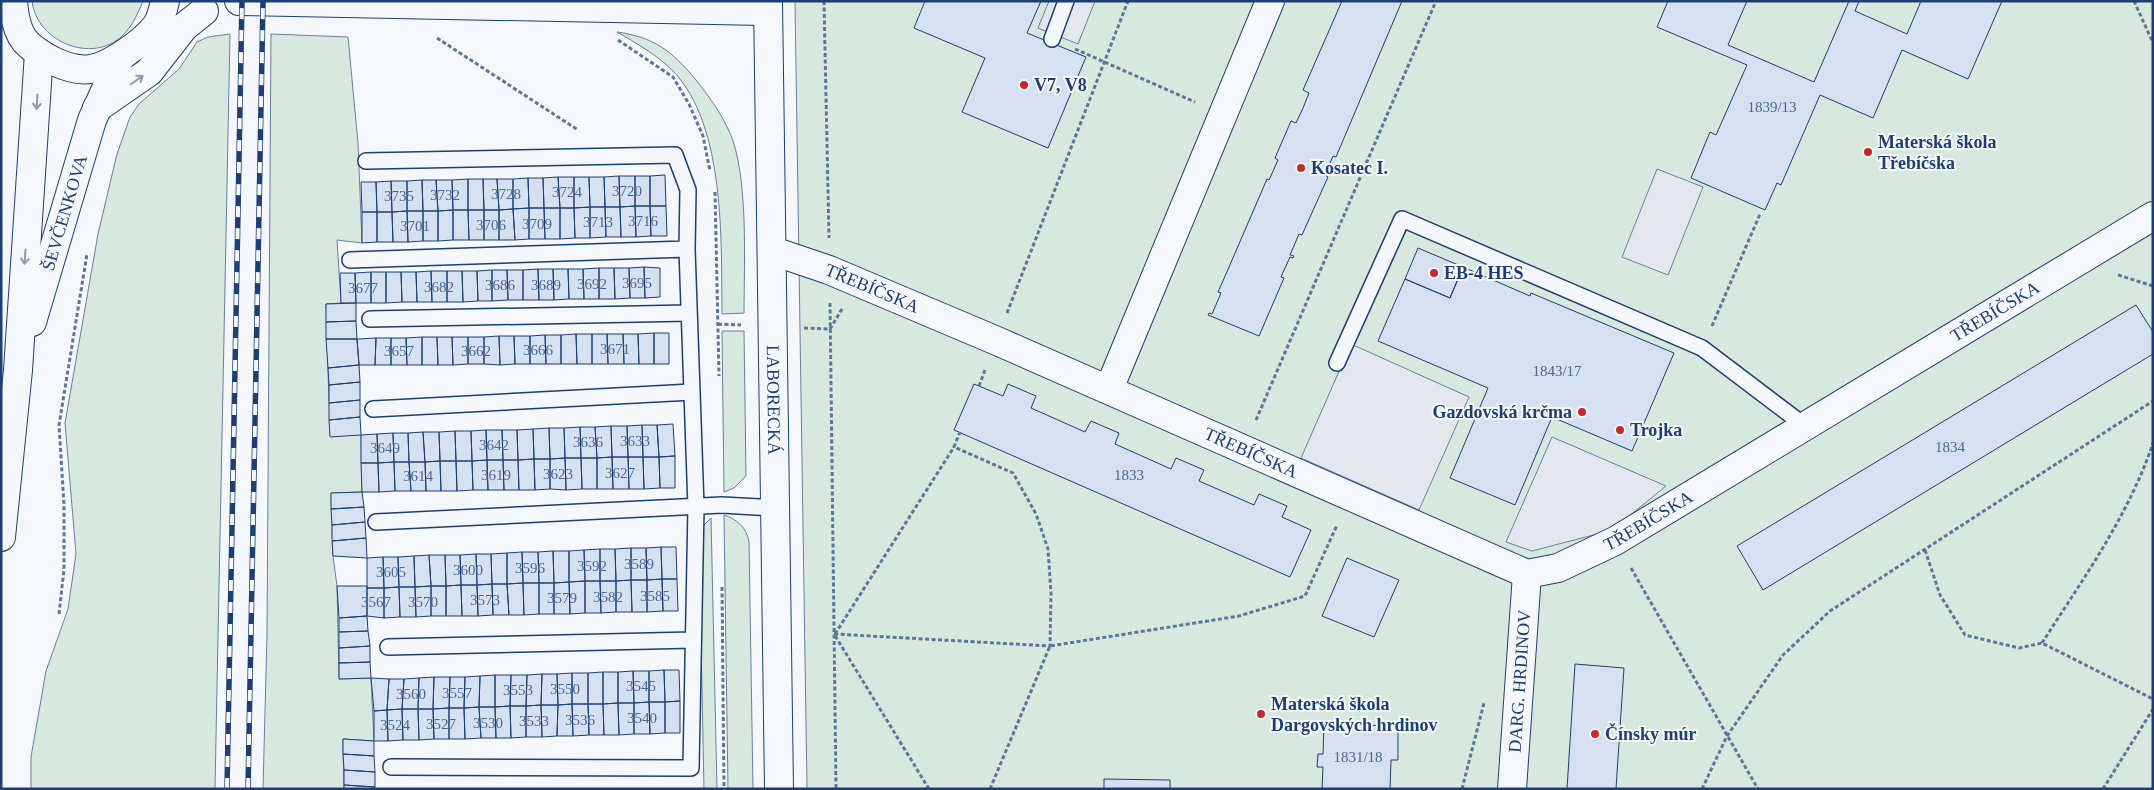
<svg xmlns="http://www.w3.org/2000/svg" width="2154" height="790" viewBox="0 0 2154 790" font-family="Georgia,serif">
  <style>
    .green { fill: #d7e8df; stroke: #687fa3 }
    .parking { fill: #e3e8f0; stroke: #687fa3 }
    .building { fill: #d5e0f0; stroke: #1d3f73 }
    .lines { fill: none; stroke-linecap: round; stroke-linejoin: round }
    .service-casing { stroke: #1d3f73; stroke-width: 18 }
    .minor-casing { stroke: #1d3f73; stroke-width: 30 }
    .secondary-casing { stroke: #1d3f73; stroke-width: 30 }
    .path { stroke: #5e769c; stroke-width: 3; stroke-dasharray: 4 2.5; stroke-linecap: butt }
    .service { stroke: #f4f7fb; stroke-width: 15 }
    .minor { stroke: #f4f7fb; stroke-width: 28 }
    .secondary { stroke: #f4f7fb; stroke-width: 28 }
    .rail-casing { stroke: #1d3f73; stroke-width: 5.5 }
    .rail { stroke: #f4f7fb; stroke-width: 4; stroke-dasharray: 11; stroke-linecap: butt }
    .oneway { stroke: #889bb7 }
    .poi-dot { fill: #c62828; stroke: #f4f7fb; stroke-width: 2 }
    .labels { text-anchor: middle; stroke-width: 4; stroke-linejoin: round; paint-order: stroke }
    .number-label { font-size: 15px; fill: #4b6792 }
    .poi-label { font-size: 18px; font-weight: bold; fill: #1d3f73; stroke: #f4f7fb; text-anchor: start }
    .street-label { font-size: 18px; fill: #1d3f73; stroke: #f4f7fb }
  </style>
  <rect width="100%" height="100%" fill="#f4f7fb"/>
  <!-- green -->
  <path class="green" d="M32,1h111c-4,10 -10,23 -17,31 -29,34 -89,12 -94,-31z
    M795,1h1358v788h-1346z
    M617,32c37,5 55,19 79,48 12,15 25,33 33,51 20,42 15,134 15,182l-22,1c-1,-71 4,-188 -49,-243 -16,-16 -37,-28 -56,-39z
    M230,34l-15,755h-184v-32l15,-86 22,-62 8,-55 -11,-131 33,-189 19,-80 13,-37 9,-13 40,-35 18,-27 11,-5z
    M271,34l77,3 10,106 4,100 -25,-3 4,63 -15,1 3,99 32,32 1,57 -31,1 2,63 4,30 2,93 32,-1 3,63 -31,-2 1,50h-81l4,-154z
    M722,331h22l2,145 -12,12 -10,4z
    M724,515c13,4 23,13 25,27l4,247h-25z
    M711,518l6,271h-13l-5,-250 5,-14z"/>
  <!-- parking -->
  <path class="parking" d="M1049,1h46l-17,43 -40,-16z
    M1657,169l46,18 -35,88 -46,-18z
    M1351,344l118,53 -50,113 -118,-52z
    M1552,437l114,49 -38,31 -27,16 -69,18 -26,-9z"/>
  <!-- building -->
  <path class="building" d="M925,1h116l-14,32 59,24 -38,91 -86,-36 23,-54 -71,-30z
    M1342,1h60l-66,156 -3,-1 -8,19 3,2 -26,58 -3,-1 -9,21 4,1 -1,2 -3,-1 -9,20 3,1 -25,58 -51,-21 1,-2 3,1 9,-21 -3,-1 8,-18 41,-95 2,1 9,-20 -3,-2 16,-37 5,2 7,-15 6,-15 -6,-3z
    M1668,1h79l-19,44 86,37 35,-81h10l-4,10 52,23 14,-33h81l-34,78 -66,-29 -29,68 -53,-23 -39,90 -4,-2 -12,27 -74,-32 19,-46 6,3 31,-70 -90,-38z
    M665,175l1,31h-16v-30z
    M619,176h16v30l-15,1z
    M619,176l1,31h-15l-1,-30z
    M635,176h15v30h-15z
    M558,177h16v31h-14z
    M558,177l2,31h-16l-1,-30z
    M574,177h15l1,30 -16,1z
    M589,177h15l1,30h-15z
    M528,178h15l1,30h-15z
    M528,178l1,30 -16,1v-30z
    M468,179v31h-15l-1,-30z
    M468,179h15l1,31h-16z
    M483,179h14l2,31h-15z
    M497,179h16v30l-14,1z
    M422,180h14l2,31h-15z
    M422,180l1,31h-16v-30z
    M436,180h16l1,30 -15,1z
    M391,181h16v30l-15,1z
    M391,181l1,31h-15l-1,-30z
    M361,182h15l1,30h-15z
    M635,206l1,31h-15l-1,-30z
    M635,206h15l1,30 -15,1z
    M650,206h16l1,30h-16z
    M590,207h15l1,30 -16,1z
    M590,207v31h-15l-1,-30z
    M605,207h15l1,30h-15z
    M529,208v31l-14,1 -2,-31z
    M529,208h15l1,31h-16z
    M544,208h16v31h-15z
    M560,208h14l1,30 -15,1z
    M513,209l2,31h-16v-30z
    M453,210v30l-15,1v-30z
    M453,210h15l1,30h-16z
    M468,210h16v30h-15z
    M484,210h15v30h-15z
    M407,211h16v30l-15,1z
    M407,211l1,31h-15l-1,-30z
    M423,211h15v30h-15z
    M362,212h15v30l-15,1z
    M377,212h15l1,30h-16z
    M1418,248l45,19 -13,31 -45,-19z
    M644,267l1,31h-15l-1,-30z
    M644,267l16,1v29l-15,1z
    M1463,267l67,29 1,-3 143,60 -42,98 -80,-34 -37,88 -65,-27 38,-90 -110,-47 27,-62 45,19z
    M599,268v31h-15l-1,-30z
    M599,268h15l1,31h-16z
    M614,268h15l1,30 -15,1z
    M538,269h15l1,31h-15z
    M538,269l1,31h-16v-30z
    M553,269h15l1,30 -15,1z
    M568,269h15l1,30h-15z
    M492,270h15l1,30 -16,1z
    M492,270v31h-14l-1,-30z
    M507,270h16v30h-15z
    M431,271h16v31h-15z
    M431,271l1,31h-15l-1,-30z
    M447,271h15l1,31h-16z
    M462,271h15l1,30 -15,1z
    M371,272v31h-15l-1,-30z
    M371,272h15v31h-15z
    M386,272h15l1,30 -16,1z
    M401,272h15l1,30h-15z
    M340,273h15l1,30h-15z
    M356,303v18l-30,1v-18z
    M2136,305l17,27v22l-390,236 -26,-44z
    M356,321l1,18h-31v-17z
    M654,333h15v31h-15z
    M654,333v31h-15l-1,-30z
    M576,334l1,30h-16v-29z
    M576,334h16v30h-15z
    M592,334h15l1,30h-16z
    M607,334h16l1,30h-16z
    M623,334h15l1,30h-15z
    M545,335h16v29h-15z
    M545,335l1,29h-16v-28z
    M499,336l1,29 -16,-1v-27z
    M499,336h15l1,28 -15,1z
    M514,336h16v28h-15z
    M422,337v28h-15l-1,-27z
    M422,337h15l1,28h-16z
    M437,337h15l1,28h-15z
    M452,337h16v27l-15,1z
    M468,337h16v27h-16z
    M376,338l-1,27h-16l-2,-26z
    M376,338h15v27h-16z
    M391,338h15l1,27h-16z
    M326,339h31l2,26 -31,3z
    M359,365l1,17 -31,3 -1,-17z
    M360,382v18l-31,3v-18z
    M974,384l29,12 5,-12 28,12 -5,12 54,24 6,-11 28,12 -4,11 56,25 5,-11 28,12 -5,11 55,24 5,-11 28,12 -5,11 29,13 -21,47 -336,-147z
    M360,400v17l-31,3v-17z
    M360,417l1,18 -31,2 -1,-17z
    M673,424l2,32 -16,1 -2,-32z
    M642,425l1,32h-15l-1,-31z
    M642,425h15l2,32h-16z
    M611,426l1,31 -15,1 -2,-31z
    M611,426h16l1,31h-16z
    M580,427h15l2,31h-16z
    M580,427l1,31h-16l-1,-30z
    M549,428h15l1,30 -15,1z
    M549,428l1,31h-16l-1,-30z
    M533,429l1,30 -16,1 -1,-30z
    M486,430h16l1,30h-16z
    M486,430l1,30 -15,1 -1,-30z
    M502,430h15l1,30h-15z
    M455,431h16l1,30h-16z
    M455,431l1,30h-16l-1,-29z
    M423,432h16l1,29 -15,1z
    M423,432l2,30h-16l-1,-29z
    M393,433l1,29 -16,1 -1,-29z
    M393,433h15l1,29h-15z
    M377,434l1,29h-17v-28z
    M675,456v32h-15l-1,-31z
    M612,457h16l1,32h-16z
    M612,457l1,32h-16v-31z
    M628,457h15l1,32h-15z
    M643,457h16l1,31 -16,1z
    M565,458l1,32 -16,-1v-30z
    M565,458h16l1,31 -16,1z
    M581,458h16v31h-15z
    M534,459l1,31h-16l-1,-30z
    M534,459h16v30l-15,1z
    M487,460h16l1,30h-16z
    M487,460l1,30h-15l-1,-29z
    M503,460h15l1,30h-15z
    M440,461h16l1,30h-16z
    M440,461l1,30h-15l-1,-29z
    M456,461h16l1,29 -16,1z
    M394,462h15l2,29h-16z
    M394,462l1,29 -16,1 -1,-29z
    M409,462h16l1,29h-15z
    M361,463h17l1,29h-17z
    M362,492l2,15 -33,2v-16z
    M364,507l1,15 -33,3 -1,-16z
    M365,522l1,16 -34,3v-16z
    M366,538l1,20 -34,-2 -1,-15z
    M661,547l1,32 -15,1 -1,-32z
    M661,547h15l1,32h-15z
    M631,548h15l1,32h-16z
    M631,548v32l-15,1 -1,-32z
    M600,549v32h-15l-1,-31z
    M600,549h15l1,32h-16z
    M584,550l1,31 -16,1v-31z
    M553,551l1,32h-15l-1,-31z
    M553,551h16v31l-15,1z
    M522,552h16l1,31h-16z
    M522,552l1,31 -16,1v-31z
    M507,553v31h-15l-1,-30z
    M476,554l1,31h-16l-1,-30z
    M476,554h15l1,30 -15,1z
    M429,555l2,31 -16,1 -1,-31z
    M429,555h16l1,31h-15z
    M445,555h15l1,30 -15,1z
    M414,556l1,31h-16l-1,-30z
    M383,557h15l1,30 -15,1z
    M383,557l1,31h-17v-30z
    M1347,558l52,22 -25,57 -52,-21z
    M662,579h15l1,32h-15z
    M662,579l1,32 -16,1v-32z
    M631,580l1,32h-16v-31z
    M631,580h16v32h-15z
    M585,581v32l-15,1 -1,-32z
    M585,581h15l1,32h-16z
    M600,581h16v31l-15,1z
    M569,582l1,32h-16v-31z
    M523,583h16v31l-15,1z
    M523,583l1,32h-15l-2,-31z
    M539,583h15v31h-15z
    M492,584l1,31 -15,1 -1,-31z
    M492,584h15l2,31h-16z
    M461,585h16l1,31h-16z
    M461,585l1,31h-16v-30z
    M337,586h30v30l-28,2z
    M431,586v30l-15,1 -1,-30z
    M431,586h15v30h-15z
    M399,587h16l1,30h-16z
    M399,587l1,30 -16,1v-30z
    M367,588h17v30l-17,-2z
    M367,616l1,15 -29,1v-14z
    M368,631l2,15 -31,2v-16z
    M370,646v16l-31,1v-15z
    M370,662l1,16 -32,1v-16z
    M1575,664l49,4 -8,121h-49z
    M664,670h15l1,31 -15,1z
    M664,670l1,32h-16v-31z
    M633,671l1,32h-16v-31z
    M633,671h16v31l-15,1z
    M603,672h15v31l-15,1z
    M603,672v32h-15v-31z
    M572,673v31l-14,1 -1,-31z
    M572,673h16v31h-16z
    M542,674l-1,31 -15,1 1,-31z
    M542,674h15l1,31h-17z
    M495,675v32h-16l1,-31z
    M495,675h16l-1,31 -15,1z
    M511,675h16l-1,31h-16z
    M480,676l-1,31 -15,1 1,-31z
    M434,677h16l-1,31 -16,1z
    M434,677l-1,32h-15l1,-31z
    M450,677h15l-1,31h-15z
    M371,678l18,1 -2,31 -13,1z
    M419,678l-1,31h-16l2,-30z
    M389,679h15l-2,30 -15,1z
    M680,701v32h-15v-31z
    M649,702l1,32h-16v-31z
    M649,702h16v31l-15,1z
    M618,703h16v31l-15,1z
    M618,703l1,32h-15l-1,-31z
    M572,704h16l1,31 -16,1z
    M572,704l1,32h-16l1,-31z
    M588,704h15l1,31h-15z
    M541,705l1,32h-16v-31z
    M541,705h17l-1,31 -15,1z
    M510,706l1,32h-15l-1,-31z
    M510,706h16v31l-15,1z
    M479,707h16l1,31h-15z
    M479,707l2,31 -16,1 -1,-31z
    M449,708h15l1,31h-16z
    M449,708v31h-15l-1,-30z
    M402,709h16l1,31h-16z
    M402,709l1,31 -15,1 -1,-31z
    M418,709h15l1,30 -15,1z
    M387,710l1,31h-14v-30z
    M1324,724l74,2v34h-7l-1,29h-68l1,-22h-6l1,-13h5z
    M343,739l31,2v15l-31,-2z
    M343,754l31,2 1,16 -31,-2z
    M344,770l31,2v15l-31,-2z
    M1104,779l66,1v9h-66z
    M344,785l31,2v2h-31z"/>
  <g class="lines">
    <defs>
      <path id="service" d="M1052,39l14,-38
        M366,161l309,-6 13,35 -1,59 9,258 -5,261 -300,-1
        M350,260l337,-11
        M370,319l319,-6
        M1337,363l65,-144 300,129 103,78
        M373,409l319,-17
        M376,522l346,-17 53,3
        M388,647l305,-7"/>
      <g id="minor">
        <path d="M239,1l529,10"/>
        <path id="s1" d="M768,1l11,788"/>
        <path id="s2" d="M773,251l56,19 168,71 530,233 31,-6 57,-27 538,-325"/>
        <path d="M1109,389l161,-388"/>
        <path id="s3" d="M1512,789l15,-215"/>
      </g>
      <g id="secondary">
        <path d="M13,1c1,13 4,30 12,40 14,15 44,31 65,28 19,-2 55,-28 66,-43 5,-6 7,-17 9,-25"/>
        <path d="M97,108l52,-36 35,-45 20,-16"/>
        <path id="s4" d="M32,322l60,-202 28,-62"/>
        <path d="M1,537l17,-167 21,-317"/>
      </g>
    </defs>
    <!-- service casing -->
    <use href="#service" class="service-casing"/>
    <!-- minor casing -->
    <use href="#minor" class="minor-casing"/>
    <!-- secondary casing -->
    <use href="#secondary" class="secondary-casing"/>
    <!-- path -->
    <path class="path" d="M824,1l5,237
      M2134,1l19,42
      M437,38l141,92
      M618,40l55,37 16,27 14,32 7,35
      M1075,49l120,53
      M715,192l4,184
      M2118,275l35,11
      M830,303l6,486
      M1007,313l121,-312
      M718,324l23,1
      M1712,326l48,-112
      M804,328l26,1 12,-20
      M979,386l6,-16
      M1256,420l180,-419
      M1925,550l15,45 25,40 54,13 23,-5 111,56
      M1631,568l127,221
      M722,587l2,202
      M59,614l5,-45v-64l-5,-80 28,-171
      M835,634l119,-187
      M2042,643c41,-64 87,-128 111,-200
      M929,789l-95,-155 216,12 1,-53 -3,-44 -12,-35 -23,-41 -59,-26 6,-15
      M990,789l60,-143 189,-30 66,-20 32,-71
      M1462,789l22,-86
      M1702,789l25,-53 56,-81 47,-44 323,-210
      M2103,789l50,-80"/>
    <!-- service -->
    <use href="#service" class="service"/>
    <!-- minor -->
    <use href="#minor" class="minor"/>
    <!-- secondary -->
    <use href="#secondary" class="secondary"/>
    <defs>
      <path id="rail" d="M227,789l15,-788
        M248,789l15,-788"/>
    </defs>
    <!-- rail casing -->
    <use href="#rail" class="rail-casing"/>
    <!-- rail -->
    <use href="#rail" class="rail"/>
  </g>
  <!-- one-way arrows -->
  <defs><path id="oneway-shaft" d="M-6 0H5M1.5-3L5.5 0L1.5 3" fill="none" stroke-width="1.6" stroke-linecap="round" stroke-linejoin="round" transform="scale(1.25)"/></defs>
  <g class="oneway">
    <use href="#oneway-shaft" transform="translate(137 80) rotate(-35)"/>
    <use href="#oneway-shaft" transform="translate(37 102) rotate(93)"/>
    <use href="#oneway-shaft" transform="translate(25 257) rotate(94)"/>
  </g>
  <!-- markers -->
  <g class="poi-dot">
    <circle cx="1024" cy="85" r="5"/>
    <circle cx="1868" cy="152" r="5"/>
    <circle cx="1301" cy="168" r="5"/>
    <circle cx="1434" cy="273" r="5"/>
    <circle cx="1582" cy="412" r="5"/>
    <circle cx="1620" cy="430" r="5"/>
    <circle cx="1261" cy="714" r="5"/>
    <circle cx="1595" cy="734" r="5"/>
  </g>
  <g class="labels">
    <!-- number labels -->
    <g class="number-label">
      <text x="1772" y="112">1839/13</text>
      <text x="627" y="196">3720</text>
      <text x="567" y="197">3724</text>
      <text x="506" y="199">3728</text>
      <text x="445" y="200">3732</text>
      <text x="399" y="201">3735</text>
      <text x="643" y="226">3716</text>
      <text x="598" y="227">3713</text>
      <text x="537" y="229">3709</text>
      <text x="491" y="230">3706</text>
      <text x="415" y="231">3701</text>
      <text x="637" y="288">3695</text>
      <text x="592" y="289">3692</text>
      <text x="500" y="290">3686</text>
      <text x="546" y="290">3689</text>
      <text x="439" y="292">3682</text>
      <text x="363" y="293">3677</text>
      <text x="615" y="354">3671</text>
      <text x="538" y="355">3666</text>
      <text x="399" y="356">3657</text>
      <text x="476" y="356">3662</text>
      <text x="1557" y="376">1843/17</text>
      <text x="635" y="446">3633</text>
      <text x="588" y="447">3636</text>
      <text x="494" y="450">3642</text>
      <text x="1950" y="452">1834</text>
      <text x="385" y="453">3649</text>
      <text x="620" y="478">3627</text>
      <text x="558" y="479">3623</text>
      <text x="496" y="480">3619</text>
      <text x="1129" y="480">1833</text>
      <text x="418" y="481">3614</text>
      <text x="639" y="569">3589</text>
      <text x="592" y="571">3592</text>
      <text x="530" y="573">3596</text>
      <text x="468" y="575">3600</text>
      <text x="391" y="577">3605</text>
      <text x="655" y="601">3585</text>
      <text x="608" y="602">3582</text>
      <text x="562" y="603">3579</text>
      <text x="485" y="605">3573</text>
      <text x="376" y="607">3567</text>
      <text x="423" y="607">3570</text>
      <text x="641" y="691">3545</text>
      <text x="565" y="694">3550</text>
      <text x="518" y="695">3553</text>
      <text x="457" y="698">3557</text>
      <text x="411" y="699">3560</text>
      <text x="642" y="723">3540</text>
      <text x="580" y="725">3536</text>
      <text x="534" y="726">3533</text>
      <text x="488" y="728">3530</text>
      <text x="441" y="729">3527</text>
      <text x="395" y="730">3524</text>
      <text x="1358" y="762">1831/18</text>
    </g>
    <!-- poi labels -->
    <g class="poi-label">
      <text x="1034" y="91">V7, V8</text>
      <text x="1878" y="148">Materská škola<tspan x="1878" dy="21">Třebíčska</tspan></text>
      <text x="1311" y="174">Kosatec I.</text>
      <text x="1444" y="279">EB-4 HES</text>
      <text x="1572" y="418" text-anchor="end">Gazdovská krčma</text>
      <text x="1630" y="436">Trojka</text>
      <text x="1271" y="710">Materská škola<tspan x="1271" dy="21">Dargovských hrdinov</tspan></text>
      <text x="1605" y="740">Čínsky múr</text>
    </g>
    <!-- street labels -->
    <g class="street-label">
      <text dy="6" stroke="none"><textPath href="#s4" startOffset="114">ŠEVČENKOVA</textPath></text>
      <text dy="6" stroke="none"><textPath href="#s2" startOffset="106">TŘEBÍČSKA</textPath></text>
      <text dy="6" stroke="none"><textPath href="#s2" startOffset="1359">TŘEBÍČSKA</textPath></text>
      <text dy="6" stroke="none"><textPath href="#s1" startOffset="399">LABORECKÁ</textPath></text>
      <text dy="6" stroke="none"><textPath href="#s2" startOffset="519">TŘEBÍČSKA</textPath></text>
      <text dy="6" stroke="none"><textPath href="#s2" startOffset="954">TŘEBÍČSKA</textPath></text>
      <text dy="6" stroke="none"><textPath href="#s3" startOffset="108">DARG. HRDINOV</textPath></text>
    </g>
  </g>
  <!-- border -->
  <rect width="2154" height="790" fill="none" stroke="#1d3f73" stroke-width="5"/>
</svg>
